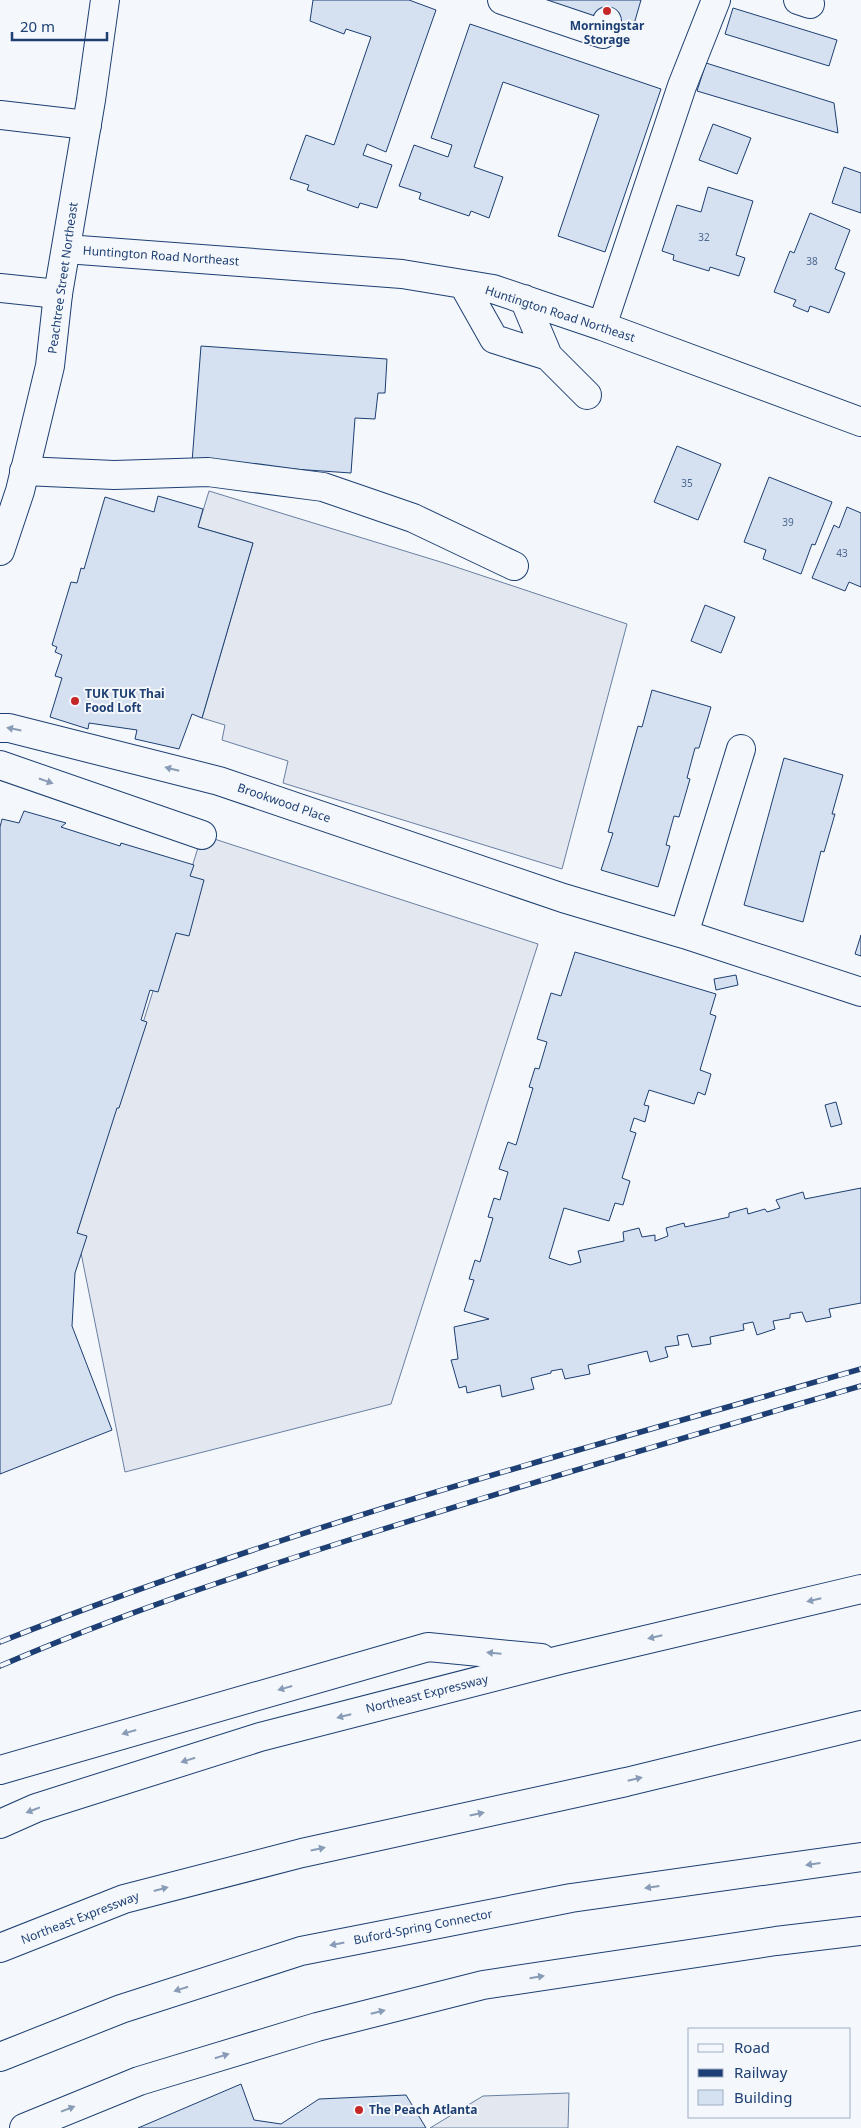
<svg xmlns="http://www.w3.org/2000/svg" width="861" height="2128" viewBox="0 0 861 2128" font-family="'Noto Sans',sans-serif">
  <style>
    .parking { fill: #e3e8f0; stroke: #687fa3 }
    .building { fill: #d5e0f0; stroke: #1d3f73 }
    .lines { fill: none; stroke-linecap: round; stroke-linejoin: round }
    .minor-casing { stroke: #1d3f73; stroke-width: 30 }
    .highway-casing { stroke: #1d3f73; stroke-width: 30 }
    .minor { stroke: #f4f7fb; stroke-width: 28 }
    .highway { stroke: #f4f7fb; stroke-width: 28 }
    .rail-casing { stroke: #1d3f73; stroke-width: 5.5 }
    .rail { stroke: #f4f7fb; stroke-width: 4; stroke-dasharray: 11; stroke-linecap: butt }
    .oneway { fill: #889bb7 }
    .poi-dot { fill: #c62828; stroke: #f4f7fb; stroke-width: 2 }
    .labels { text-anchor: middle; stroke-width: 4; stroke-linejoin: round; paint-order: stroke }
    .number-label { font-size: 10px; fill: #4b6792 }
    .poi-label { font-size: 12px; font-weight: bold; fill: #1d3f73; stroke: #f4f7fb; text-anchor: start }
    .street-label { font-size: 12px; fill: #1d3f73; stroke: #f4f7fb }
  </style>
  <rect width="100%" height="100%" fill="#f4f7fb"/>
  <!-- parking -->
  <path class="parking" d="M209,491l235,72 183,61 -65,245 -279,-86 5,-22 -66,-21 3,-15 -23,-7 51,-175 -55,-16z
    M202,835l336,109 -147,460 -266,68 -48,-239z
    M569,2093l-1,35h-138l53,-32z"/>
  <!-- building -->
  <path class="building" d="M313,0h96l27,10 -50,142 -19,-8 -4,11 29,10 -15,43 -17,-5 -2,5 -51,-18 2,-5 -19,-6 16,-44 28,10 37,-108 -25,-8 -2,5 -34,-13z
    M545,0h96l-9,31z
    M733,8l104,32 -8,26 -104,-32z
    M470,24l191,65 -56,163 -47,-16 41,-121 -96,-33 -29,85 29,10 -14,41 -18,-7 -2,5 -50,-17 2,-6 -22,-7 15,-41 34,12 4,-12 -21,-7z
    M706,63l128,40 4,30 -141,-42z
    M713,124l38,14 -14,36 -38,-14z
    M844,167l17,6v40l-29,-10z
    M708,187l45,14 -17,54 9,3 -6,18 -29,-9 -1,4 -36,-11 1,-5 -12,-4 15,-46 24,7z
    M810,213l40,17 -15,39 10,4 -16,40 -19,-7 -2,6 -15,-6 3,-6 -22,-8 16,-41 4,2z
    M201,346l186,13 -2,34h-7l-3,26 -20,-1 -4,55 -159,-11z
    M677,446l44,18 -23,56 -44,-18z
    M769,477l63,25 -17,43 -3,-1 -11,30 -38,-15 3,-9 -22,-8z
    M158,496l45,13 -5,18 55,16 -51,175 -10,-4 -13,35 -44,-10 2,-9 -48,-7 -1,6 -38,-12 12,-39 -7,-2 7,-21 -7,-3 2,-5 -5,-2 19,-63 6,1 4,-15 3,1 21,-72 49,15z
    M847,507l14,6v74l-12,-5 -4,9 -33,-13 22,-53 5,3z
    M705,605l30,12 -14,36 -30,-12z
    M652,690l59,17 -12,41h-4l-8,30 3,1 -11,38 -5,-1 -8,29 4,1 -12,41 -57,-17 12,-37 -5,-1 30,-106 4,1z
    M784,758l59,17 -11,39h3l-11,38 -3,-1 -18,71 -59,-17z
    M24,811l42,12 -5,4 59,19 1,-3 73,22 -4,11 14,4 -15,56 -13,-3 -18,59 -8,-2 -9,30 6,2 -28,86h-2l-40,125 10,3 -12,37 -3,53 40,104 -112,44v-647l2,-8 17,4z
    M861,935v21l-6,-2z
    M575,952l141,42 -6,20 6,2 -16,54 11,4 -6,21 -7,-3 -4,12 -45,-14 -5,15 5,1 -4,16 -11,-4 -4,13 6,2 -14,45 8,3 -7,24 -8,-2 -6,18 -45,-13 -15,50 21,7 11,-3 -3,-11 46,-10 -1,-9 16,-4 3,9 13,-2v6l13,-5 -2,-8 18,-5 1,4 44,-10v-4l18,-5 1,6 17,-5 2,3 13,-4 -4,-8 27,-8 2,7 56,-11v115l-32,6 2,8 -25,5 -4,-10 -12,2v4l-17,3 2,8 -18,6 -4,-13 -10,2 1,6 -34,7 1,7 -19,3 -4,-13 -11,2 2,9 -14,2 3,10 -18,5 -3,-11 -59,14 2,9 -25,5 -3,-10 -11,2v2l-20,5 3,11 -32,8 -2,-12 -33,8 -1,-7 -7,2 -8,-28 7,-1 -4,-32 35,-8 -25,-8 10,-31 -5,-1 6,-19 5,2 13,-44 -5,-1 6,-19 6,2 8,-28 -9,-3 9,-27 8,3 17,-57 -4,-1 6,-19 4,1 8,-27 -10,-3 14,-46 10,3z
    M736,975l2,10 -22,5 -2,-11z
    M836,1102l6,22 -11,3 -6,-22z
    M241,2084l13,36 27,4 38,-25 87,-4 20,33h-288z"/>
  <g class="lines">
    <defs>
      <path id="minor" d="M502,0l101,34 4,-13
        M798,0l12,4
        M0,115l87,10
        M66,249l336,25 91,15 109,37 259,96
        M463,284l31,55 54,17
        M0,288l58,6
        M524,299l24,57 39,39
        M602,326l80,-240 34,-86
        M24,471l90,4 94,-3 115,15 90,31 101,48
        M0,728h9l210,53 344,117 121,36 177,58
        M0,765l202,70
        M684,934l57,-185"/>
      <path id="highway" d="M0,551l20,-60 30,-125 8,-72 33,-194 14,-100
        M0,1770l428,-123 113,11
        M0,1824l36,-16 224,-71 300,-77 301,-71
        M0,1948l124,-49 178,-46 324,-71 235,-57
        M0,2057l121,-48 180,-58 270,-53 290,-41
        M24,2128l115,-47 178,-54 166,-42 293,-44 85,-10"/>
    </defs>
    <!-- minor casing -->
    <use href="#minor" class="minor-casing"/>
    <!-- highway casing -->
    <use href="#highway" class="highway-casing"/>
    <!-- minor -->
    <use href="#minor" class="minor"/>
    <!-- highway -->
    <use href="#highway" class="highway"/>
    <defs>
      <path id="rail" d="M0,1642c280,-112 572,-190 861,-273
        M0,1666c120,-52 244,-93 368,-132 164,-52 328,-100 493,-148"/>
    </defs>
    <!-- rail casing -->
    <use href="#rail" class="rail-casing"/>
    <!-- rail -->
    <use href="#rail" class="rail"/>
  </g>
  <!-- one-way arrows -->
  <defs><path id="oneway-solid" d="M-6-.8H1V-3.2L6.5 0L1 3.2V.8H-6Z" transform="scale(1.25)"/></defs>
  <g class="oneway">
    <use href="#oneway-solid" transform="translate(14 729) rotate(-169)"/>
    <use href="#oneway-solid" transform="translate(172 769) rotate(-166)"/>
    <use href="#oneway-solid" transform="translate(46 781) rotate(19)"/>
    <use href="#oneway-solid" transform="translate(814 1600) rotate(167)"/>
    <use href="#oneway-solid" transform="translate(655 1637) rotate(167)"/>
    <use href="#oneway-solid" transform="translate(494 1653) rotate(-175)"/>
    <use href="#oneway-solid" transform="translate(285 1688) rotate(164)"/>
    <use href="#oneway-solid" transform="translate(344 1716) rotate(166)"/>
    <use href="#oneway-solid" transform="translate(129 1732) rotate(164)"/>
    <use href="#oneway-solid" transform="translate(188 1760) rotate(162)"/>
    <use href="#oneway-solid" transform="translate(635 1779) rotate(-13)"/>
    <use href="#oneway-solid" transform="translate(33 1810) rotate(159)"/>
    <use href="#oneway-solid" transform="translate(477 1814) rotate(-12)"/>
    <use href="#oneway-solid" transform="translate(318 1849) rotate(-12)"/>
    <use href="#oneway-solid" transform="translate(813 1864) rotate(172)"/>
    <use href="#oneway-solid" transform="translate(652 1887) rotate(172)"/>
    <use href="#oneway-solid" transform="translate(161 1889) rotate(-15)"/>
    <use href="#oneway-solid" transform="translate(337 1944) rotate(169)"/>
    <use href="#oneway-solid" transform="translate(537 1977) rotate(-9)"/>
    <use href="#oneway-solid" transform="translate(181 1989) rotate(162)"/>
    <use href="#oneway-solid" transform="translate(378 2012) rotate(-14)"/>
    <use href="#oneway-solid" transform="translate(222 2056) rotate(-17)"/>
    <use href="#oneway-solid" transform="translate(68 2109) rotate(-21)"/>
  </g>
  <!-- markers -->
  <g class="poi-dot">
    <circle cx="607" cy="11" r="5"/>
    <circle cx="75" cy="701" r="5"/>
    <circle cx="359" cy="2110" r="5"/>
  </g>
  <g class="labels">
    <!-- number labels -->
    <g class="number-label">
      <text x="704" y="241">32</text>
      <text x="812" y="265">38</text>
      <text x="687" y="487">35</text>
      <text x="788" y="526">39</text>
      <text x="842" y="557">43</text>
    </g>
    <!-- poi labels -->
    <g class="poi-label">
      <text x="607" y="30" text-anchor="middle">Morningstar<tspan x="607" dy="14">Storage</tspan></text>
      <text x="85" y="698">TUK TUK Thai<tspan x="85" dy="14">Food Loft</tspan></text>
      <text x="369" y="2114">The Peach Atlanta</text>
    </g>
    <!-- street labels -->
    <g class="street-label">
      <text transform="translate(161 256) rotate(4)" y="4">Huntington Road Northeast</text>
      <text transform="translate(63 278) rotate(-82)" y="4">Peachtree Street Northeast</text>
      <text transform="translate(560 314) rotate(18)" y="4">Huntington Road Northeast</text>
      <text transform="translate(284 803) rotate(19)" y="4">Brookwood Place</text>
      <text transform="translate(427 1694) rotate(-14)" y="4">Northeast Expressway</text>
      <text transform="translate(80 1918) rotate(-21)" y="4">Northeast Expressway</text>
      <text transform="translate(423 1927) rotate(-11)" y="4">Buford-Spring Connector</text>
    </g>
  </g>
  <!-- legend -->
  <rect x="688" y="2028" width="162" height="90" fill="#f4f7fb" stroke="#9eadc5"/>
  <rect x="698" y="2044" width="25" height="8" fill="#f4f7fb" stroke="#9eadc5"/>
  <text x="734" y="2053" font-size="15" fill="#1d3f73">Road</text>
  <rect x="698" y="2069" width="25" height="8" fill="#1d3f73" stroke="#9eadc5"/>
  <text x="734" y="2078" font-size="15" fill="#1d3f73">Railway</text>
  <rect x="698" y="2090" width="25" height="15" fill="#d5e0f0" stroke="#9eadc5"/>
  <text x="734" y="2103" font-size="15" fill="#1d3f73">Building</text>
  <!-- scale -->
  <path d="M12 32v8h95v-8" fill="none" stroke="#1d3f73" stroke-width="2.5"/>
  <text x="20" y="32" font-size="15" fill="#1d3f73" stroke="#f4f7fb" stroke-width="4" paint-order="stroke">20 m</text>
</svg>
